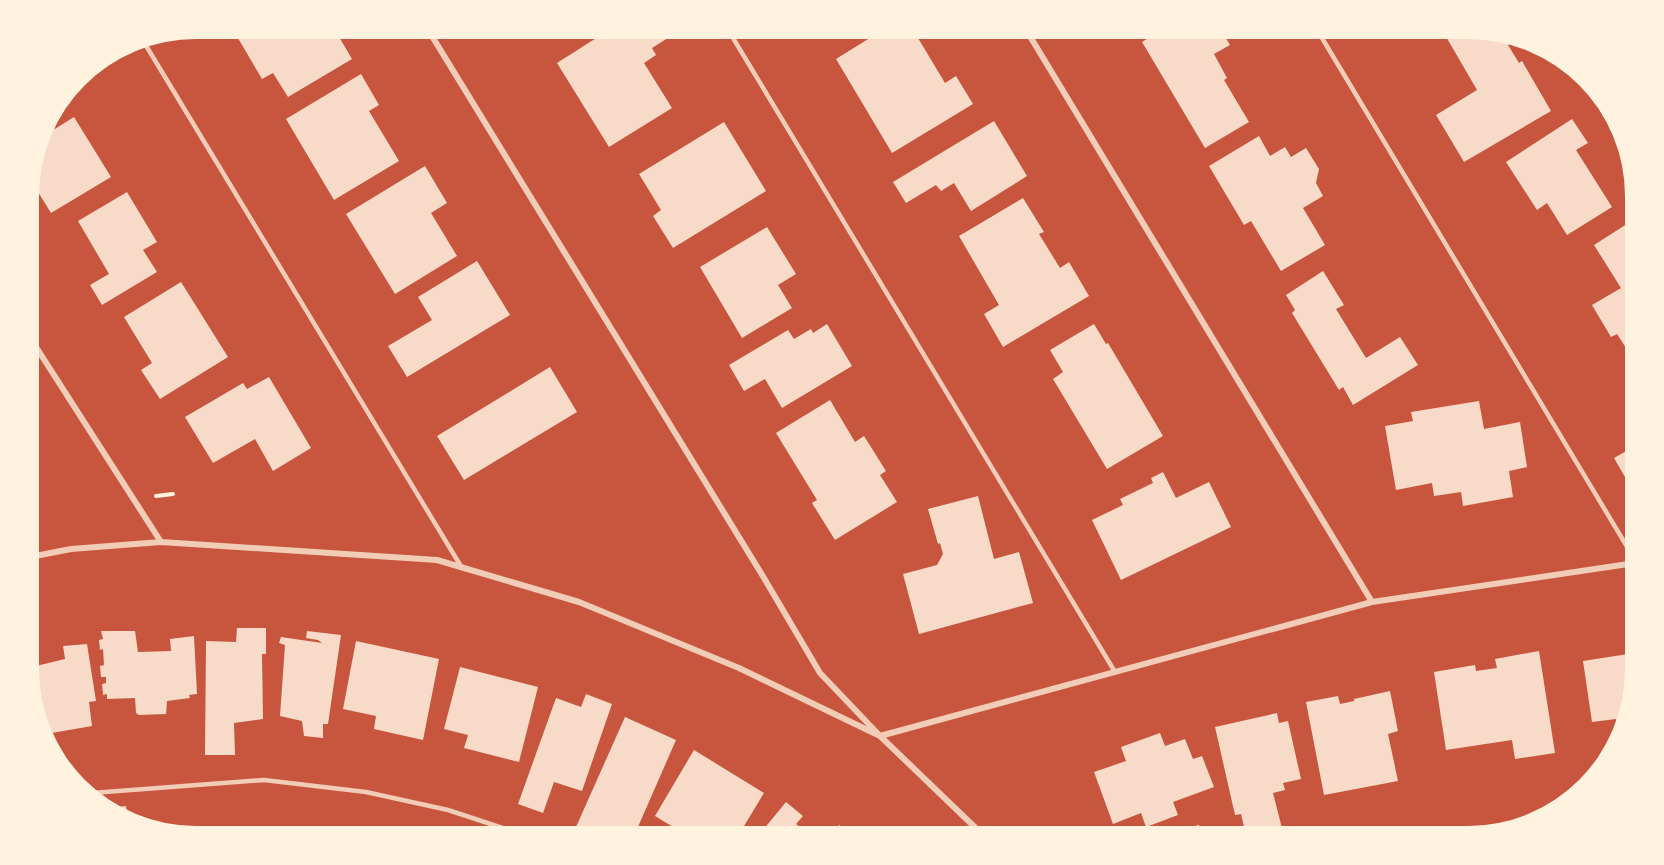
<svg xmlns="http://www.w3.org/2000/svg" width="1664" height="865" viewBox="0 0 1664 865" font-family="Poppins,sans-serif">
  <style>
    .building { fill: #f7dbc8 }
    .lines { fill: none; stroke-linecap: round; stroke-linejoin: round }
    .path { stroke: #fff3e0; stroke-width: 4 }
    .service { stroke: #f1ccb7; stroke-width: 4.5 }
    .minor { stroke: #f1ccb7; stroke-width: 6 }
  </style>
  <rect width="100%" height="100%" fill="#c8553d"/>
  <!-- building -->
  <path class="building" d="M232,28h87l5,9 11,-7 17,29 -64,38 -15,-24 -11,6z
    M612,28h55l4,8 -19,12 4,7 -12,8 28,45 -63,39 -52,-84z
    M886,28h26l33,55 11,-7 17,28 -81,49 -56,-94z
    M1165,28h21l3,6 10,-6h21l10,17 -16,9 13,24 -3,2 25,42 -44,26 -63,-106z
    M1441,28h27l49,12 -9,5 11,18 3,-2 29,50 -87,51 -28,-47 41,-25z
    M361,74l18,31 -10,6 30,50 -65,39 -48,-81z
    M74,117l37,60 -60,36 -21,-34 12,-42z
    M1572,119l16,24 -12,7 36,57 -45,28 -20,-32 -10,7 -31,-48z
    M994,121l33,55 -56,35 -17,-28 -13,8 -5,-6 -30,18 -13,-21z
    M724,122l42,69 -93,57 -20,-32 8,-6 -22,-36z
    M1259,136l11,20 15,-9 6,10 15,-9 13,21 -3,14 7,13 -20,12 22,37 -44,26 -30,-50 -7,4 -35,-59z
    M425,166l22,37 -16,10 26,43 -62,38 -49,-80z
    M127,192l30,50 -14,8 14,22 -55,33 -12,-20 19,-11 -31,-53z
    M1023,198l21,34 -5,2 21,34 9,-6 20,34 -86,51 -19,-33 15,-9 -40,-69z
    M1630,222l4,7 1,133 -18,-28 -6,3 -19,-32 29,-17 -27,-43z
    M767,227l29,47 -18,11 14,23 -50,30 -42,-71z
    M477,261l33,54 -103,62 -19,-31 44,-26 -14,-23z
    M1323,271l21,34 -8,4 30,49 34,-21 18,28 -65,40 -10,-18 -4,3 -47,-77 3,-3 -9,-15z
    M181,282l47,75 -68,42 -19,-29 11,-7 -28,-46z
    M827,324l25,42 -70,42 -17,-29 -21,12 -15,-26 59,-35 6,9 17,-10 2,4z
    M1094,324l12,20 2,-1 55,93 -56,33 -54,-90 10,-7 -13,-22z
    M550,367l27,45 -113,68 -27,-44z
    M269,377l42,71 -38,23 -18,-32 -42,24 -28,-46 58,-34 4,6z
    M830,400l25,42 9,-6 22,35 -6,4 17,27 -62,38 -23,-37 5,-3 -41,-67z
    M1479,401l5,28 36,-7 7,45 -18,4 4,26 -50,9 -2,-14 -27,4 -2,-13 -36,7 -11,-64 28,-5 -2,-9z
    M1635,446v44l-2,1 -19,-33z
    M1163,472l13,26 33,-16 22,45 -110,53 -29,-60 31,-15 -3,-6 33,-16 -2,-5z
    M978,496l16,63 25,-7 14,51 -114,31 -16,-60 34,-9 6,-11 -3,-11 -2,1 -10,-35z
    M237,628h29v26h-4l1,65 -29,4 1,32h-30l1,-114 30,1z
    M101,631h34l3,21 33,-1 -1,-12 24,-3 3,58 -8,1 1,3 -23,3 -1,13 -27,1 -3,-2 -1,-15 -28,1v-5l-4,1 -1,-11 4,-1v-6h-5l-1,-11 4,-1 -1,-16 -3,1 -1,-10 4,-1z
    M307,631l34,4 -13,89h-5v14l-19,-2 -2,-15 -22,-5 5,-71 -6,-2 2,-6 41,6 -4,-3 -12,-2z
    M356,641l83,18 -16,81 -49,-11 2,-13 -33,-7z
    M87,644l9,57 -7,1 3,24 -46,8 -16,-43v-32l2,8 33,-8 -2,-13z
    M1539,651l16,102 -40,6 -3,-19 -66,10 -12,-78 41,-7 1,6 21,-3 -2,-9z
    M1628,654l1,8 6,-1v8l-16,68 -3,-18 -24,3 -9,-61z
    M460,667l78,20 -19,75 -55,-14 4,-13 -24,-6z
    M1390,691l8,40 -10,3 10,47 -74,14 -18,-93 32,-6 2,8 14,-3v-2z
    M586,694l26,10 -30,87 -28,-9 -11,31 -25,-9 38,-106 25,9z
    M1277,713l2,10 9,-2 13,58 -18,4 2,7 -12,3 11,43h-28l-1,-3 -9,2 -5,-21 -6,1 -20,-88z
    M625,717l51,23 -42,96h-62z
    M1160,733l5,13 20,-7 8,20 9,-3 12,31 -41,15 5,13 -32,12 -5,-14 -28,11 -19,-52 32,-11 -5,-14z
    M694,750l70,43 -26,43h-50l-33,-20z
    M786,802l17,14 -7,8 15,12h-53z
    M126,806l2,15 -6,-2 -13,-11z
    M839,825l15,11h-24z
    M1199,825l3,11h-32l-1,-4z"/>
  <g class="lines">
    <!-- path -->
    <path class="path" d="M156,496l17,-2"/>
    <!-- service -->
    <path class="service" d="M727,28l388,644
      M1316,28l319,532
      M142,39l320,529
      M92,793l172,-13 102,12 82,18 79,26
      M1439,836l80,-14"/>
    <!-- minor -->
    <path class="minor" d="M427,28l337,550 56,95 60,63 492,-134 263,-39
      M1025,28l347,574
      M29,336l132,206
      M30,557l41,-8 90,-7 276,18 142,42 160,66 141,68 104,100"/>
  </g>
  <!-- crop -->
  <path d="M0 0H1664V865H0ZM196 39H1468A157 157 0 0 1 1625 196V669A157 157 0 0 1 1468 826H196A157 157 0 0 1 39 669V196A157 157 0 0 1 196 39Z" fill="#fff3e0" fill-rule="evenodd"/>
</svg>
